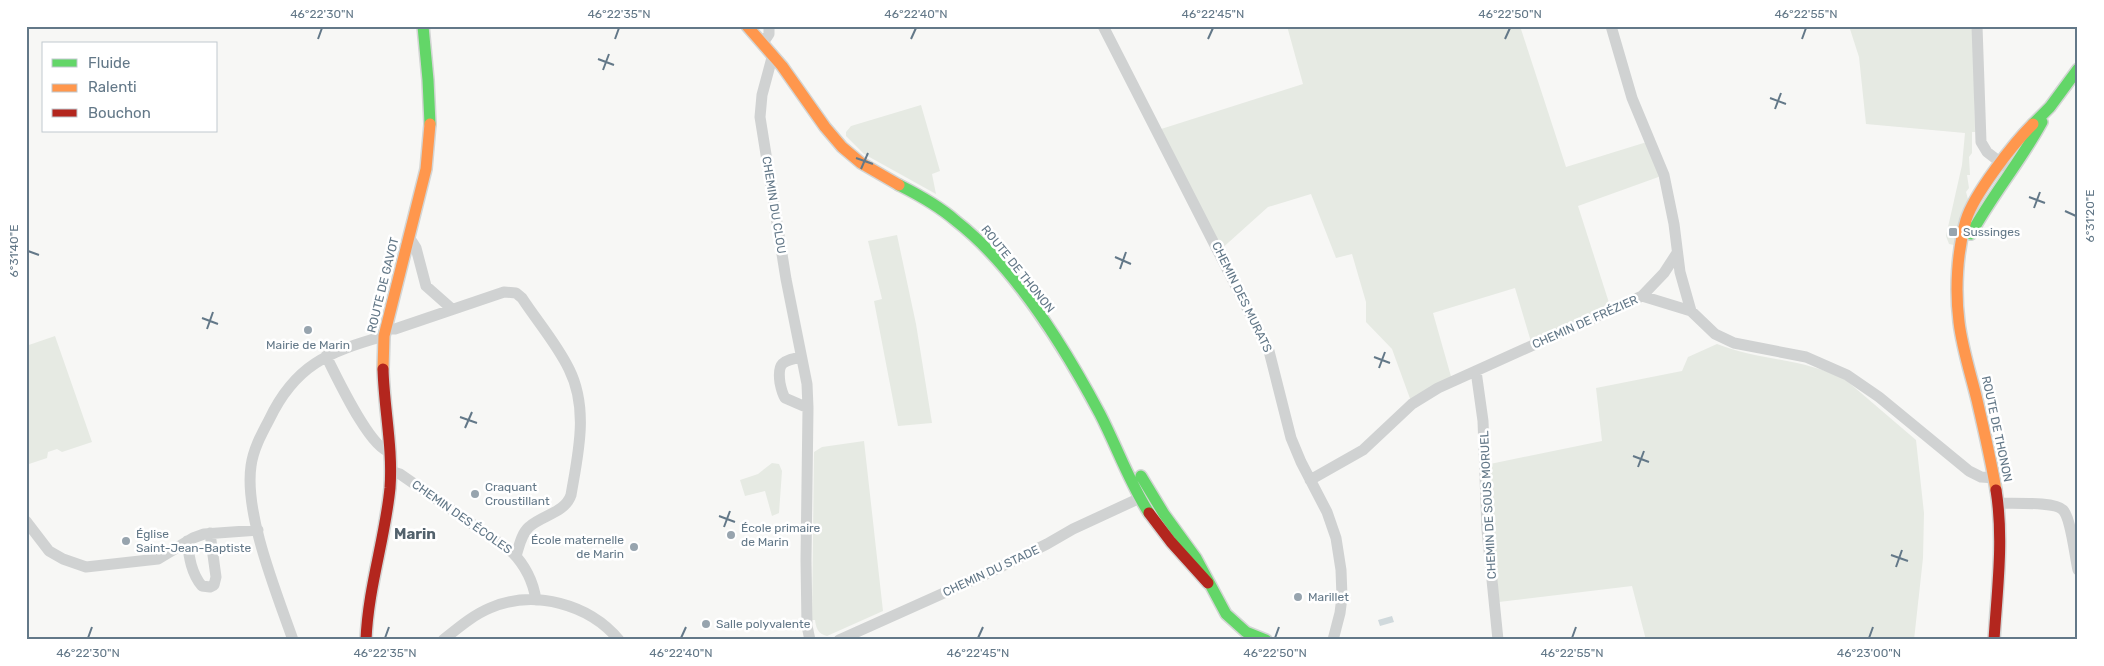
<svg xmlns="http://www.w3.org/2000/svg" width="2104" height="666" viewBox="0 0 2104 666" font-family="Rubik,sans-serif">
  <style>
    .green { fill: #e6eae3 }
    .water { fill: #d0d9dc }
    .lines { fill: none; stroke-linecap: round; stroke-linejoin: round }
    .fast-casing { stroke: #d3d5d4; stroke-width: 14 }
    .slow-casing { stroke: #d3d5d4; stroke-width: 14 }
    .jam-casing { stroke: #d3d5d4; stroke-width: 14 }
    .street { stroke: #d0d2d2; stroke-width: 11 }
    .fast { stroke: #63d668; stroke-width: 11 }
    .slow { stroke: #ff974d; stroke-width: 11 }
    .jam { stroke: #b3261e; stroke-width: 11 }
    .ticks { fill: none; stroke: #637888; stroke-width: 2 }
    .poi-dot { fill: #97a4ae; stroke: #fff; stroke-width: 2 }
    .labels { text-anchor: middle; stroke-width: 5; stroke-linejoin: round; paint-order: stroke }
    .street-label { font-size: 12px; fill: #637888; stroke: #fff }
    .poi-label { font-size: 12px; fill: #637888; stroke: #fff; text-anchor: start }
    .quarter-label { font-size: 15px; font-weight: bold; fill: #52616c; stroke: #fff }
    .neatline { fill: none; stroke: #637888; stroke-width: 2 }
    .ticks-label { font-size: 12px; text-anchor: middle; fill: #637888 }
  </style>
  <rect width="100%" height="100%" fill="#f7f7f5"/>
  <!-- green -->
  <path class="green" d="M1287,26h233l46,141 84,-26 14,34 -86,31 33,103 -79,36 -17,-57 -82,25 19,67 -40,24 -20,-55 -26,-27v-20l-14,-48 -16,4 -25,-64 -43,13 -49,44 -61,-121 145,-46z
    M1849,26h124l2,106h-3v21l-3,4 1,18h-3l2,13 -3,4 2,7 -14,46 -5,-1 -3,-8 16,-71 3,-32 -99,-9 -7,-67z
    M921,105l19,66 -8,3 4,20 -72,-40 -18,-18v-4l5,-6z
    M897,235l19,89 16,99 -34,3 -24,-125 8,-2 -14,-58z
    M55,336l37,106 -30,10 -5,-3 -9,3 -1,6 -21,7v-119z
    M1717,344c42,17 90,14 130,37l69,59 8,73 -1,45 -9,82h-268l-14,-54 -133,16 -8,-96 -1,-42 112,-23 -6,-53 86,-17 6,-14z
    M864,441l19,170 -56,25c-9,-2 -11,-8 -12,-16h-3l2,-168 8,-5z
    M772,463l7,1 3,7 -3,42 -7,3 -7,-25 -20,5 -5,-16 18,-6z"/>
  <!-- water -->
  <path class="water" d="M1392,616l2,6 -14,4 -2,-6z"/>
  <g class="lines">
    <defs>
      <path id="fast" d="M423,26l5,54 2,44
        M2033,124l17,-17 28,-38
        M899,185c20,10 40,21 57,36 58,45 110,129 144,193 17,33 29,68 49,99
        M1971,234c21,-39 50,-73 71,-112
        M1141,476l23,38 32,44 30,56 20,18 20,8"/>
      <path id="slow" d="M747,26l35,40 43,61 17,20 19,16 38,22
        M383,369l1,-33 42,-167 4,-45
        M1996,490c-5,-30 -12,-60 -19,-90 -6,-25 -15,-52 -18,-78 -4,-32 -2,-70 7,-102 8,-26 47,-76 67,-96"/>
      <path id="jam" d="M1149,513l22,29 37,41
        M366,640c2,-52 19,-101 24,-152 3,-40 -6,-80 -7,-119
        M1994,640c3,-49 10,-101 2,-150"/>
    </defs>
    <!-- fast casing -->
    <use href="#fast" class="fast-casing"/>
    <!-- slow casing -->
    <use href="#slow" class="slow-casing"/>
    <!-- jam casing -->
    <use href="#jam" class="jam-casing"/>
    <!-- street -->
    <path class="street" d="M1103,26l166,325 22,87 10,24 26,50 9,26 5,32 1,27 -2,16 -7,27
      M1611,26l21,72 32,77 10,49 6,48 11,39
      M1977,26l4,116 6,10 18,14
      M763,43l6,-9v-8
      M773,54l-11,41 -2,22 26,162 21,105 1,24 -2,152 1,66 3,14
      M409,237l7,11 10,38 26,23
      M1642,296l22,-23 13,-20
      M385,329h10l109,-37 12,1 6,5c15,23 35,46 47,71 20,40 9,85 2,126 -6,18 -29,20 -42,32 -8,7 -10,20 -13,29
      M326,356c10,19 43,92 64,96
      M801,357c-18,4 -24,5 -21,26 1,5 2,10 5,15l23,10
      M1476,371l7,50 4,109 11,110
      M390,471l10,3 111,77c14,14 22,29 25,49
      M1310,480l53,-30 49,-46 26,-16 204,-92 49,15 24,23 19,9 72,14 41,18 32,22 90,74 12,6 14,1
      M1998,503c13,1 56,-2 65,7 8,8 12,48 15,60
      M26,521l23,30 14,8 23,8 72,-8 35,-21 11,-4 54,-4
      M187,541c2,15 4,32 15,45l8,1 4,-2 2,-8 -6,-44
      M293,640c-16,-46 -49,-126 -42,-174 2,-16 10,-31 18,-46 26,-55 59,-68 115,-84
      M443,640c15,-12 30,-25 47,-32 44,-19 99,-4 129,32
      M839,640l145,-65 63,-31 26,-15 67,-31"/>
    <!-- fast -->
    <use href="#fast" class="fast"/>
    <!-- slow -->
    <use href="#slow" class="slow"/>
    <!-- jam -->
    <use href="#jam" class="jam"/>
  </g>
  <!-- ticks -->
  <path class="ticks" d="M318,39l4,-11M615,39l4,-11M911,39l5,-11M1208,39l5,-11M1505,39l5,-11M1802,39l4,-11M598,59l16,6M603,70l6,-16M1770,98l16,6M1775,109l6,-16M856,158l17,6M861,169l7,-16M2029,197l16,6M2034,208l6,-16M2065,211l11,5M28,251l11,4M1115,257l16,7M1120,269l6,-17M202,318l16,6M207,329l6,-17M1374,357l16,6M1379,368l6,-16M460,417l17,6M465,428l7,-16M1633,456l16,6M1638,467l6,-16M719,516l16,6M724,527l6,-16M1891,555l17,6M1896,567l6,-17M88,638l4,-11M385,638l4,-11M681,638l5,-11M978,638l5,-11M1275,638l4,-11M1572,638l4,-11M1869,638l4,-11"/>
  <!-- markers -->
  <g class="poi-dot">
    <rect x="1948" y="227" width="10" height="10" rx="2.5"/>
    <circle cx="308" cy="330" r="5"/>
    <circle cx="475" cy="494" r="5"/>
    <circle cx="731" cy="535" r="5"/>
    <circle cx="126" cy="541" r="5"/>
    <circle cx="634" cy="547" r="5"/>
    <circle cx="1298" cy="597" r="5"/>
    <circle cx="706" cy="624" r="5"/>
  </g>
  <g class="labels">
    <!-- street labels -->
    <g class="street-label">
      <text transform="translate(774 205) rotate(81)" y="4">CHEMIN DU CLOU</text>
      <text transform="translate(1018 269) rotate(51)" y="4">ROUTE DE THONON</text>
      <text transform="translate(383 285) rotate(-76)" y="4">ROUTE DE GAVOT</text>
      <text transform="translate(1242 297) rotate(64)" y="4">CHEMIN DES MURATS</text>
      <text transform="translate(1585 322) rotate(-24)" y="4">CHEMIN DE FRÉZIER</text>
      <text transform="translate(1997 429) rotate(78)" y="4">ROUTE DE THONON</text>
      <text transform="translate(1488 505) rotate(-93)" y="4">CHEMIN DE SOUS MORUEL</text>
      <text transform="translate(462 517) rotate(35)" y="4">CHEMIN DES ÉCOLES</text>
      <text transform="translate(991 571) rotate(-25)" y="4">CHEMIN DU STADE</text>
    </g>
    <!-- poi labels -->
    <g class="poi-label">
      <text x="1963" y="236">Sussinges</text>
      <text x="308" y="349" text-anchor="middle">Mairie de Marin</text>
      <text x="485" y="491">Craquant<tspan x="485" dy="14">Croustillant</tspan></text>
      <text x="741" y="532">École primaire<tspan x="741" dy="14">de Marin</tspan></text>
      <text x="136" y="538">Église<tspan x="136" dy="14">Saint-Jean-Baptiste</tspan></text>
      <text x="624" y="544" text-anchor="end">École maternelle<tspan x="624" dy="14">de Marin</tspan></text>
      <text x="1308" y="601">Marillet</text>
      <text x="716" y="628">Salle polyvalente</text>
    </g>
    <!-- quarter labels -->
    <g class="quarter-label">
      <text x="415" y="539">Marin</text>
    </g>
  </g>
  <!-- border -->
  <rect width="2104" height="666" fill="none" stroke="#ffffff" stroke-width="55"/>
  <!-- legend -->
  <rect x="42" y="42" width="175" height="90" fill="#ffffff" stroke="#c1c9cf"/>
  <rect x="52" y="59" width="25" height="8" fill="#63d668" stroke="#c1c9cf"/>
  <text x="88" y="68" font-size="15" fill="#637888">Fluide</text>
  <rect x="52" y="84" width="25" height="8" fill="#ff974d" stroke="#c1c9cf"/>
  <text x="88" y="92" font-size="15" fill="#637888">Ralenti</text>
  <rect x="52" y="109" width="25" height="8" fill="#b3261e" stroke="#c1c9cf"/>
  <text x="88" y="118" font-size="15" fill="#637888">Bouchon</text>
  <rect x="28" y="28" width="2048" height="610" class="neatline"/>
  <g class="ticks-label">
    <text x="322" y="18">46°22'30"N</text>
    <text x="619" y="18">46°22'35"N</text>
    <text x="916" y="18">46°22'40"N</text>
    <text x="1213" y="18">46°22'45"N</text>
    <text x="1510" y="18">46°22'50"N</text>
    <text x="1806" y="18">46°22'55"N</text>
    <text transform="translate(2090 216) rotate(-90)" y="4">6°31'20"E</text>
    <text transform="translate(14 251) rotate(-90)" y="4">6°31'40"E</text>
    <text x="88" y="657">46°22'30"N</text>
    <text x="385" y="657">46°22'35"N</text>
    <text x="681" y="657">46°22'40"N</text>
    <text x="978" y="657">46°22'45"N</text>
    <text x="1275" y="657">46°22'50"N</text>
    <text x="1572" y="657">46°22'55"N</text>
    <text x="1869" y="657">46°23'00"N</text>
  </g>
</svg>
